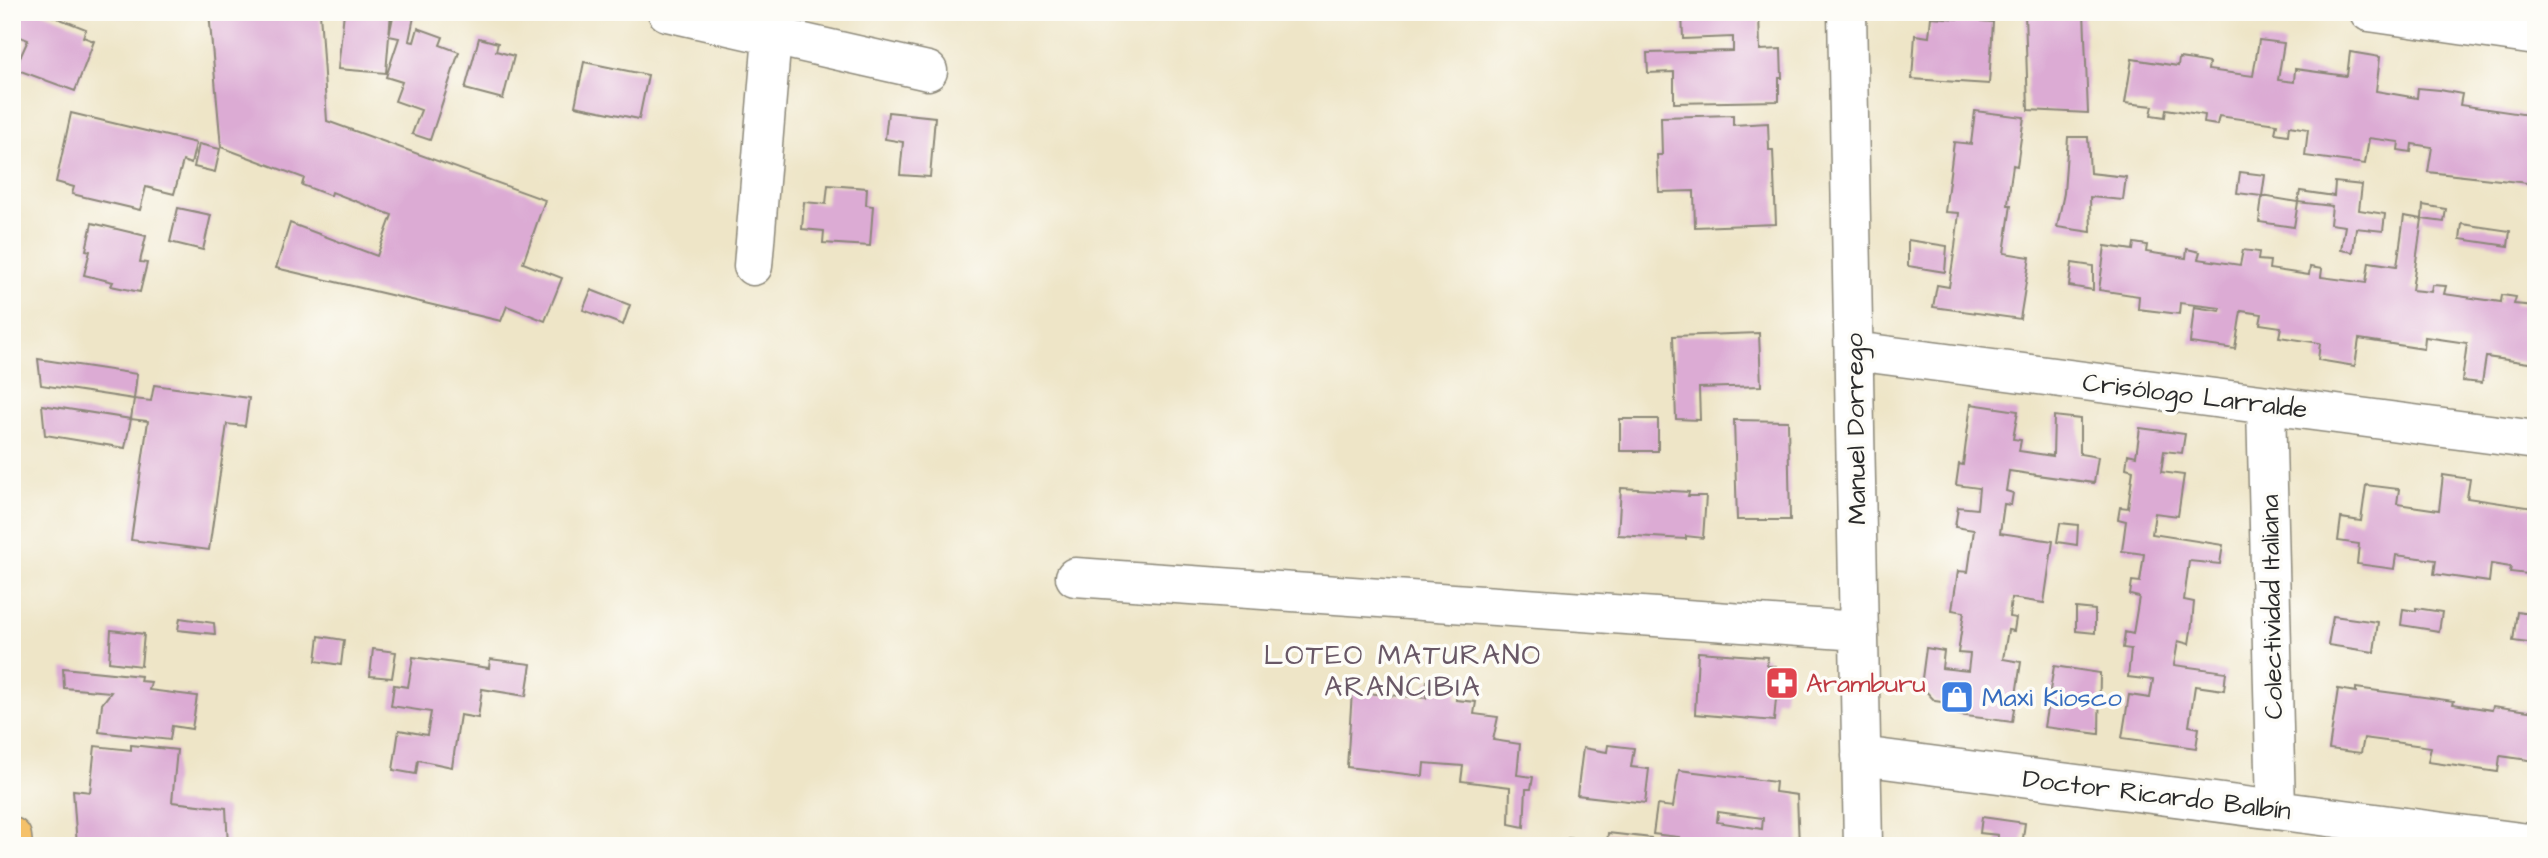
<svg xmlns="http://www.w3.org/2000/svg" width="2548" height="858" viewBox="0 0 2548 858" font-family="'Architects Daughter',sans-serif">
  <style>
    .building { fill: #dcabd4; fill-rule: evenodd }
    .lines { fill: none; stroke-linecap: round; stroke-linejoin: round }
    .minor-casing { stroke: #8c8879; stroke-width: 41 }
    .major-casing { stroke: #8c8879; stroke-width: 41 }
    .minor { stroke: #fff; stroke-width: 38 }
    .major { stroke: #f5c16b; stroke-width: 38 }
    .labels { text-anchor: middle; stroke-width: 7; stroke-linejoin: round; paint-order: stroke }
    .street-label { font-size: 26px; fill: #2b2b2b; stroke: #fdfcf7 }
    .health-label { font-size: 26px; fill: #be3a42; stroke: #fdfcf7; text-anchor: start }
    .shop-label { font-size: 26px; fill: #366cbe; stroke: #fdfcf7; text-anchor: start }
    .neighbourhood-label { font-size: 28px; letter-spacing: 2px; fill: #695866; stroke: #fdfcf7 }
  </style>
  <rect width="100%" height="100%" fill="#fdfcf7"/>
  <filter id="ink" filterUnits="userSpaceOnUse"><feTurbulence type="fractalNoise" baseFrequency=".0143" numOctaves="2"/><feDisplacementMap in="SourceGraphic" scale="14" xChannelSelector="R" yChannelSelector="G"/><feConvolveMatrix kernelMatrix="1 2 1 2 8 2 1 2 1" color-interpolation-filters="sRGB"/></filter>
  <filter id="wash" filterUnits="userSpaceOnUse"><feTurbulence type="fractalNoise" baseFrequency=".00686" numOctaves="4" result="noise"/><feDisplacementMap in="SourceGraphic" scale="28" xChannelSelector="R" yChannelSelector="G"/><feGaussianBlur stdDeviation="1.57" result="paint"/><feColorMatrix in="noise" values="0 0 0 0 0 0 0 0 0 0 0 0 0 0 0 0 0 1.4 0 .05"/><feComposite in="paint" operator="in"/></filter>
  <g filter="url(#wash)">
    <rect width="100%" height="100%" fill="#eee5c7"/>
    <g id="blocks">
      <!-- building -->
      <path class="building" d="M22,12h20l44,17 -3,8 11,4 -19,50 -60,-22 13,-29 -15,-6z
        M106,12h17l-2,6z
        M209,12h111l7,109 218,79 -22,63 39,15 -17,43 -38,-15 -6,15 -225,-53 14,-45 87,33 15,-41 -60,-23 -1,4 -29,-11 2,-7 -83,-31z
        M344,12h47l-5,61 -48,-4z
        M394,12h21l-6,29 5,1 4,-14 25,9 -3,8 19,7 -29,88 -18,-6 9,-24 -26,-9 7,-19 -16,-5 13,-39 -10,-2z
        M1682,12h77l1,38 21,-1 1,29h-3v23l-105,2v-31l-26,1 -1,-20 86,-2v-14l-50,2z
        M1959,12h23v9l11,1 -4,62 -77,-5 3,-44 14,2 2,-20 27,2z
        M2025,12h59l4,101 -60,-3z
        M479,38l19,5 -2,8 18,5 -11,43 -38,-10z
        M2259,40l25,3 -6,37 16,2 1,-13 52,7 3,-24 30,5 -4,34 41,7 1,-10 22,2 22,4 -2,11 76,11v68l-108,-12 4,-25 -20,-3 -1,8 -13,-2 1,-8 -30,-4 -4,26 -60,-8 3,-27 -19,-3 -1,9 -13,-2 2,-9 -58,-8 -2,9 -13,-2 1,-8 -39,-6 -1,8 -14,-2 2,-9 -28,-3 7,-44 46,7 1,-8 14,2 16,3 -1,7 45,6z
        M584,62l64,13 -9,44 -64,-13z
        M1975,111l49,6 -7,49 -4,-1 -3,21 -2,19h3l-7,48 26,4 -10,62 -87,-12 4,-22 12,2 6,-40 4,-34 -14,-1 9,-70 17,2z
        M888,112l47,5 -5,60 -30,-2 3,-33 -18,-3z
        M71,113l125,30 -5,21 -8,-3 -9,33 -28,-7 -6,23 -68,-16 2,-7 -18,-5z
        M1733,115v10l35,-2 1,27h4l3,74 -81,3 -1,-36 -35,1 -2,-37h5l-1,-38z
        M2068,137h20l2,36 36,4 -3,23 -33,-3 1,35 -34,-5 7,-34z
        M199,144l21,5 -5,23 -21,-5z
        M2240,172l25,3 -3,21 36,6 2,-11 34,5 1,-14 27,3 -3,25 26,4 -2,17 -27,-3 -3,24 -12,-2 4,-24 -15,-2 2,-18 -34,-4 -4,25 -35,-5 3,-26 -25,-3z
        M828,185l39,3 -1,17 7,1 -3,40 -47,-3 1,-12 -22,-2 2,-27 22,2z
        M2423,205l23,4 -2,13 -22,-3 -10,71 19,2 1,-7 14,1 -2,8 57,8 1,-7 14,2 -2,7 22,2v58l-50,-7 -4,26 -20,-2 5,-38 -42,-6 -1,12 -65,-10 -4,27 -37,-6 2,-17 -41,-6 2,-10 -21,-3 2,-10 -21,-3 -6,38 -45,-6 4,-36 26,4 1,-3 -41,-5 -1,11 -41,-5 1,-13 -40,-6 6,-44 28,4 1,-7 13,2 -1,7 40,6 1,-9 13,3 -2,7 42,6 3,-15 16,2 -1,8 12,1 -1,8 40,6 1,-8 12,2 -1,8 45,6 3,-21 28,4 7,-50 18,3z
        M178,208l33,7 -8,35 -33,-8z
        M92,223l54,13 -6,26 7,1 -7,29 -29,-6 2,-4 -29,-7 6,-24 -4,-1z
        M2462,224l48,7 -2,15 -48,-7z
        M1908,240l39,6 -2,26 -37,-6z
        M2072,263l21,3v24l-24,-4z
        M591,290l39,15 -7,20 -40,-15z
        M1759,333l2,53 -62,2 1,32 -24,-1 -3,-83z
        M38,359l99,15 -3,25 -93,-14z
        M154,385l95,13 -4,28 -18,-2 -18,126 -78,-10 17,-119 -17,-2 -6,29 -80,-13 -3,-30 89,14 3,-20 17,2z
        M1971,404l47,7 -5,28 8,1 -2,11 34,5 1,-40 26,3v35l18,3 -4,26 -85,-12 -3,20 7,2 -2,12 -7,-1 -4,29 53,8 -9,62 -33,-5 -2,19 7,1 -2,13 -6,-1 -5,29 18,3 -9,60 -54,-7 1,-6 -11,-2 1,-4 -14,-2 -14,-15 5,-38 18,3 -2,17 26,3 2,-17 -12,-1 6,-41 -12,-2 6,-39 10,1 6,-42 -19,-3 3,-20 19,2 2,-21 -23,-3 3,-21 4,1z
        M1620,419h38v32h-38z
        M1734,420l54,1 2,99h-53z
        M2140,428l45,6 -3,19 -18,-2 -3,21 23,3 -6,41 -23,-3 -3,21 71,11 -3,19 -31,-3 -5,39 10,2 -2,22 -3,20 -11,-3 -4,24 52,7 -2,18 -29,-4 -6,40 10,2 -3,20 -74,-10 7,-43 21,3 3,-18 -25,-3 3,-28 -8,-1 2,-16 8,2 6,-37 -9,-2 2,-14 8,1 4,-28 -22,-3 4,-30 -8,-2 2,-12 8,1 5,-38 -7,-2 2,-14 8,2z
        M2443,475l27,4 -3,19 67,10 -2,15 4,1v51l-26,-3 1,-5 -20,-3 -2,18 -55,-8 2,-14 -40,-5 -2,14 -37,-5 2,-20 -21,-3 3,-23 20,3 5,-36 33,4 -2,15 42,6z
        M1621,488l68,4 -1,4h18l-3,42 -17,-2v3l-68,-4z
        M2060,523l18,2 -1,20 -20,-3z
        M2076,608l19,2v23l-19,-2z
        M2416,608l26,4 -3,19 -38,-6 2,-16 13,2z
        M2517,611l19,3v30l-23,-3z
        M2333,616l45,6 -4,30 -46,-7z
        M180,618l34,5 1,11 -37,-4z
        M111,630l33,4 -3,32 -32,-4z
        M319,636l25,4 -3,25 -25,-4z
        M373,649l23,3 -4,26 -22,-2z
        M1698,652l70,5 -1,9h9v9h10l-2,25 -8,-1 -2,22 -79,-7z
        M413,657l76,11 1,-9 41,5 -5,32 -44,-7 -4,29 -18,-3 -8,52 -34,-7 -2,14 -23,-4 6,-40 28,5 4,-23 -40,-6 3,-21 14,2z
        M2054,666l46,7 -1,61 -55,-7z
        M63,668l78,8 -1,5 11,1 -2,8 48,6 -5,33 -20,-3 -2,14 -71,-8 3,-28 9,-12 -47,-4z
        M1427,681l31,2 -2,17 20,2 -2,12 24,3 -5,23 27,4 -3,31 16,2 -2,12h-5l-2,38 -15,-3 1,-37 -49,-6 2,-15 -39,-3 -1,13 -76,-9 5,-75 74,6z
        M2356,688l98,13 -1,3 39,6 1,-4 43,6v49l-36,-5 -2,16 -70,-10 3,-15 -67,-9 -3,15 -32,-4 9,-60 18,3z
        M131,745l46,5 -5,52 54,6 2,38h-151l-4,-56 17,2 5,-46 36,4z
        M1608,745l26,3 -3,19 18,2 -4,34 -68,-8 6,-47 24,4z
        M1679,770l97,12 -1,10 22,3 2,51h-122l2,-9 -26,-3 4,-29 16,2zM1718,812l45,6 -1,11 -45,-7z
        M1982,817l43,6 -3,23h-25l1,-11 -18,-2z
        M1608,833l43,5 -1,8h-84l2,-8 39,5z"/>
    </g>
  </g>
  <g filter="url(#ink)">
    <use href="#blocks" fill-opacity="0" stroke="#8c8879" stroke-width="2"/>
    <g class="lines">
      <defs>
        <path id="minor" d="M667,12l261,59
          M1847,12l16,834
          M2369,12l167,24
          M753,266l19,-230
          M1854,351l682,89
          M2266,405l10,404
          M1075,577l784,54
          M1861,756l675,88"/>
        <path id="major" d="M12,837l1,9"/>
      </defs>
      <!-- minor casing -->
      <use href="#minor" class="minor-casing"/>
      <!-- major casing -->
      <use href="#major" class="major-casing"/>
      <!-- minor -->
      <use href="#minor" class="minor"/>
      <!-- major -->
      <use href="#major" class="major"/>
    </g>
  </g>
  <!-- icons -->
  <defs>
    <symbol id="pharmacy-square" viewBox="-11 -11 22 22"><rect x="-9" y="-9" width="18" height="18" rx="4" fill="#e0444e" stroke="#fdfcf7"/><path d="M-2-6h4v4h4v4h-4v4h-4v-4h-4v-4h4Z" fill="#fff"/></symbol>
    <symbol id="shop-square" viewBox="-11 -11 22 22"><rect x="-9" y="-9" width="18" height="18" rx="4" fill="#3f7fe0" stroke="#fdfcf7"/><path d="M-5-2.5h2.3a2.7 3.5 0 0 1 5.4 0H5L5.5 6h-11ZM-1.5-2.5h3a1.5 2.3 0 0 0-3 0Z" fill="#fff"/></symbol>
  </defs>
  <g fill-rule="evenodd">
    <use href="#pharmacy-square" x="1763" y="664" width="38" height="38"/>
    <use href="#shop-square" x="1938" y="678" width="38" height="38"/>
  </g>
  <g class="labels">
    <!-- street labels -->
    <g class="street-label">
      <text transform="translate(2195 395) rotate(7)" y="9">Crisólogo Larralde</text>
      <text transform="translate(1855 429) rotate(-91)" y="9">Manuel Dorrego</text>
      <text transform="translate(2271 607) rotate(-91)" y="9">Colectividad Italiana</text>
      <text transform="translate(2157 794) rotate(7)" y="9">Doctor Ricardo Balbín</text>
    </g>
    <!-- health labels -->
    <g class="health-label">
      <text x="1806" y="692">Aramburu</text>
    </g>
    <!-- shop labels -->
    <g class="shop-label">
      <text x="1982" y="706">Maxi Kiosco</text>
    </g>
    <!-- neighbourhood labels -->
    <g class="neighbourhood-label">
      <text x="1403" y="664">LOTEO MATURANO<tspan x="1403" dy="32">ARANCIBIA</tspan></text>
    </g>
  </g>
  <!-- margin -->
  <rect width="2548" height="858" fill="none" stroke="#fdfcf7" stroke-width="42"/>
</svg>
